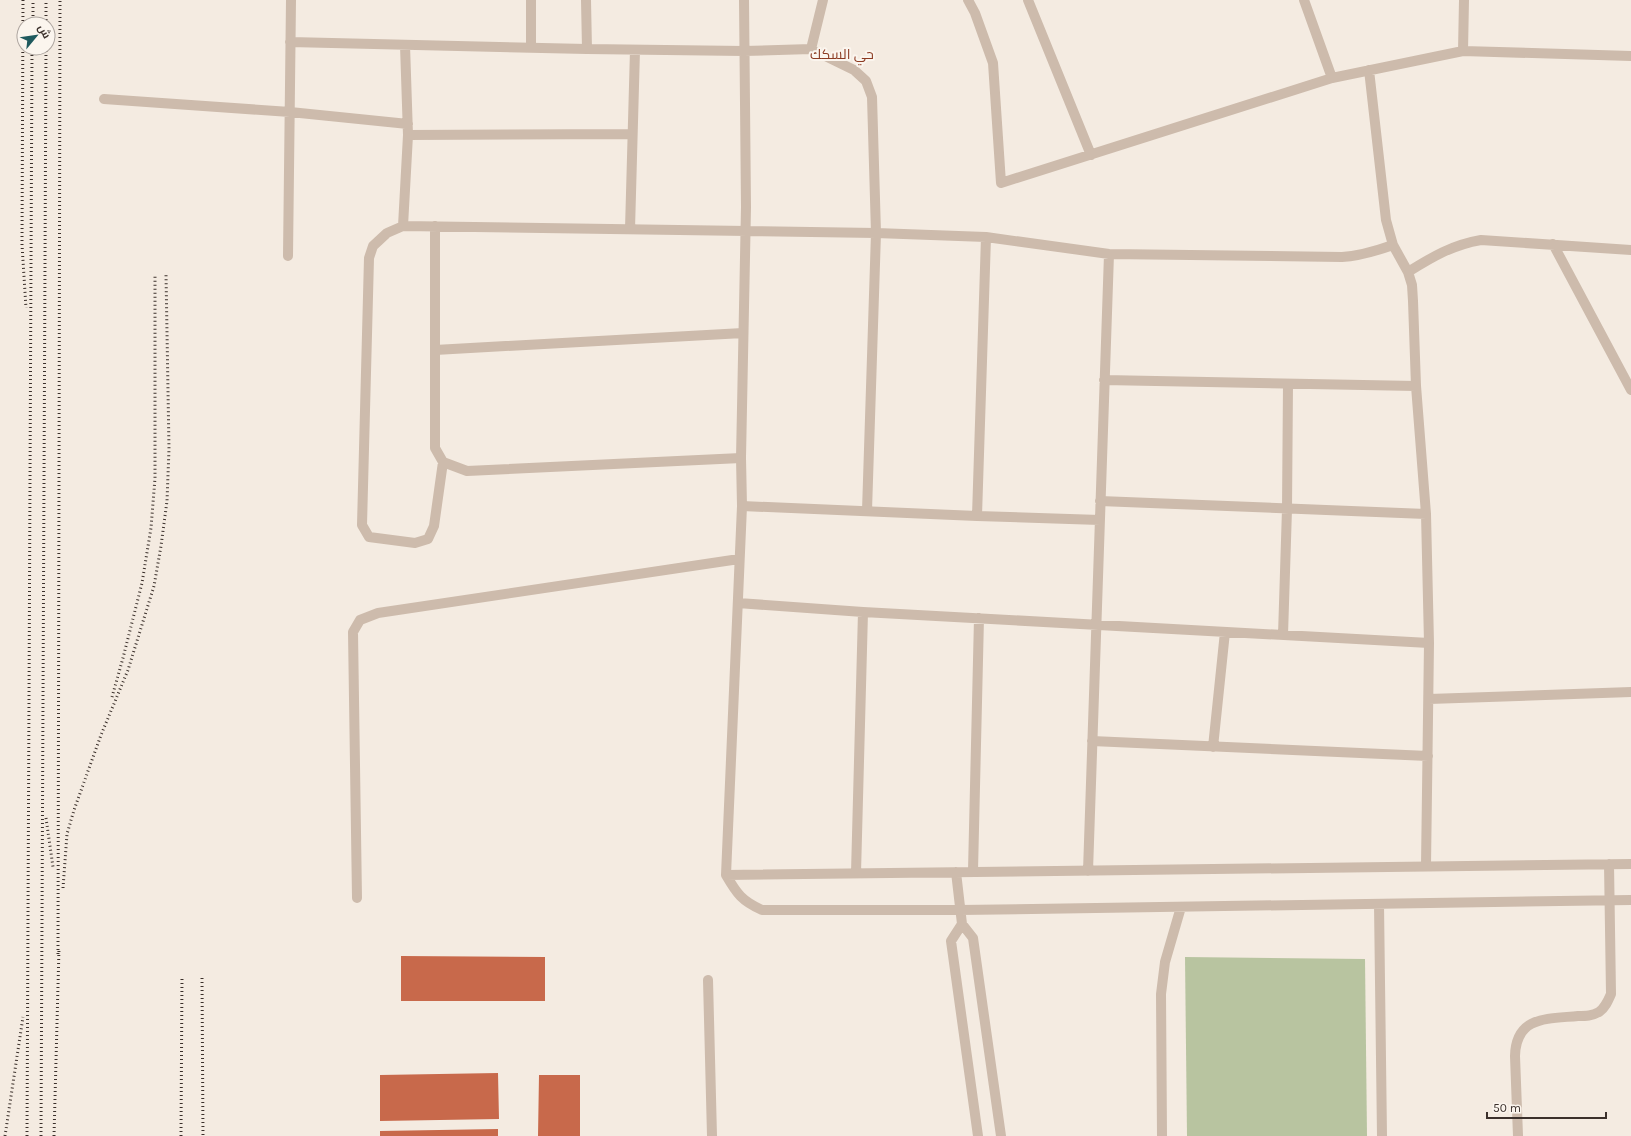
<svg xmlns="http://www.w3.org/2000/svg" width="1631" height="1136" viewBox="0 0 1631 1136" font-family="Karla,Cairo,sans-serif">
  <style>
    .green { fill: #b8c4a0 }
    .building { fill: #c8694b }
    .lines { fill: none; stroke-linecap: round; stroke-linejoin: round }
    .minor { stroke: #cdbbac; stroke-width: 10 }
    .rail { stroke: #3b302b; stroke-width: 3; stroke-dasharray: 1 3; stroke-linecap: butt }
    .labels { text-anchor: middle; stroke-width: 4; stroke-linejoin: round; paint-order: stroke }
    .quarter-label { font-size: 14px; fill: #8c3b22; stroke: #fbf5ee }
  </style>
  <rect width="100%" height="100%" fill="#f4ebe1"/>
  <!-- green -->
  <path class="green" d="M1185,957l180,2 2,177h-180z"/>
  <!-- building -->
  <path class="building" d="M401,956l144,1v44h-144z
    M498,1073l1,46 -119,2v-46z
    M539,1075h41v61h-42z
    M498,1129v7h-118v-5z"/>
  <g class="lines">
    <!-- minor -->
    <path class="minor" d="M586,0l1,49
      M744,0l2,207 -5,251 1,48 -16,369c11,19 16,26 36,35h198l671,-10
      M968,0l7,13 18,50 8,120 331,-105 131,-27 168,5
      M1028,0l63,155
      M1304,0l28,78
      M290,42l297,7 157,2 67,-2 43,21 12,11 6,16 4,136 -473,-7 -16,7 -14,13 -4,12 -7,267 7,12 46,6 13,-4 6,-13 9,-64
      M531,48v-48
      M811,49l12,-49
      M1463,51l1,-51
      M1369,70l17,150 7,25 15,27 4,13 1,16 3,85 10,128 3,129 -3,223
      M104,99l186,13 118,12
      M408,135l224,-1
      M403,226l5,-91 -3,-90
      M435,226v222l8,14 24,9 274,-13
      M630,229l5,-179
      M1553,244l78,146
      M288,256l3,-256
      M1408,272c24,-15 44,-27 73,-32l150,10
      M435,350l308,-17
      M1104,380l312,6
      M1100,501l326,13
      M742,506l235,10 123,4
      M867,511l9,-278 110,4 123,17 233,3c18,-1 34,-6 51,-12
      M977,516l9,-279
      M738,603l125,9 566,31
      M1283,635l4,-126 1,-125
      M1429,699l202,-7
      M1092,741l336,15
      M1213,747l12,-115
      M973,871l6,-253
      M1088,871l21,-617
      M956,872l6,52 11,14 28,198
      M856,873l7,-261
      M726,875l905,-11
      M357,898l-4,-266 7,-12 18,-7 361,-54
      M1379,904l3,232
      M962,924l-11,17 27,195
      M708,980l4,156
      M1162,1136l-1,-142 4,-32 16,-55
      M1518,1136l-3,-80c1,-40 32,-37 63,-40 8,0 14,0 21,-4 6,-4 9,-11 12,-18l-2,-130"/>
    <!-- rail -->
    <path class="rail" d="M23,0l-1,245 4,63
      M33,24v-24
      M46,24v-24
      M112,697l11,-39 19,-75 9,-55 4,-50v-203
      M46,818l7,49
      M63,888l4,-54 7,-24 27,-75 27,-65 26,-84 7,-40 6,-45 2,-52 -3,-175
      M58,954l2,-954
      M202,978l1,158
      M5,1136l18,-119
      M27,1136l5,-1088
      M41,1136l5,-1088
      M54,1136l5,-188
      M181,1136l1,-160"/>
  </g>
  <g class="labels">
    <!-- quarter labels -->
    <g class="quarter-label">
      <text x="842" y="59">حي السكك</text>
    </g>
  </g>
  <!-- north arrow -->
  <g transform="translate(36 36) rotate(61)"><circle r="19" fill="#fbf5ee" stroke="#aea6a0"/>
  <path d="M0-3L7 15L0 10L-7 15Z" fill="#1f5a5e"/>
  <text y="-6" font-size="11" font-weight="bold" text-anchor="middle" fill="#3b302b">ش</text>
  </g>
  <!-- scale -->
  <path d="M1487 1112v6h119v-6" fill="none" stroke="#3b302b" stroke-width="2"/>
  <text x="1493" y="1112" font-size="12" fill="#3b302b" stroke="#fbf5ee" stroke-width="3" paint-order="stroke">50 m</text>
</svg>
